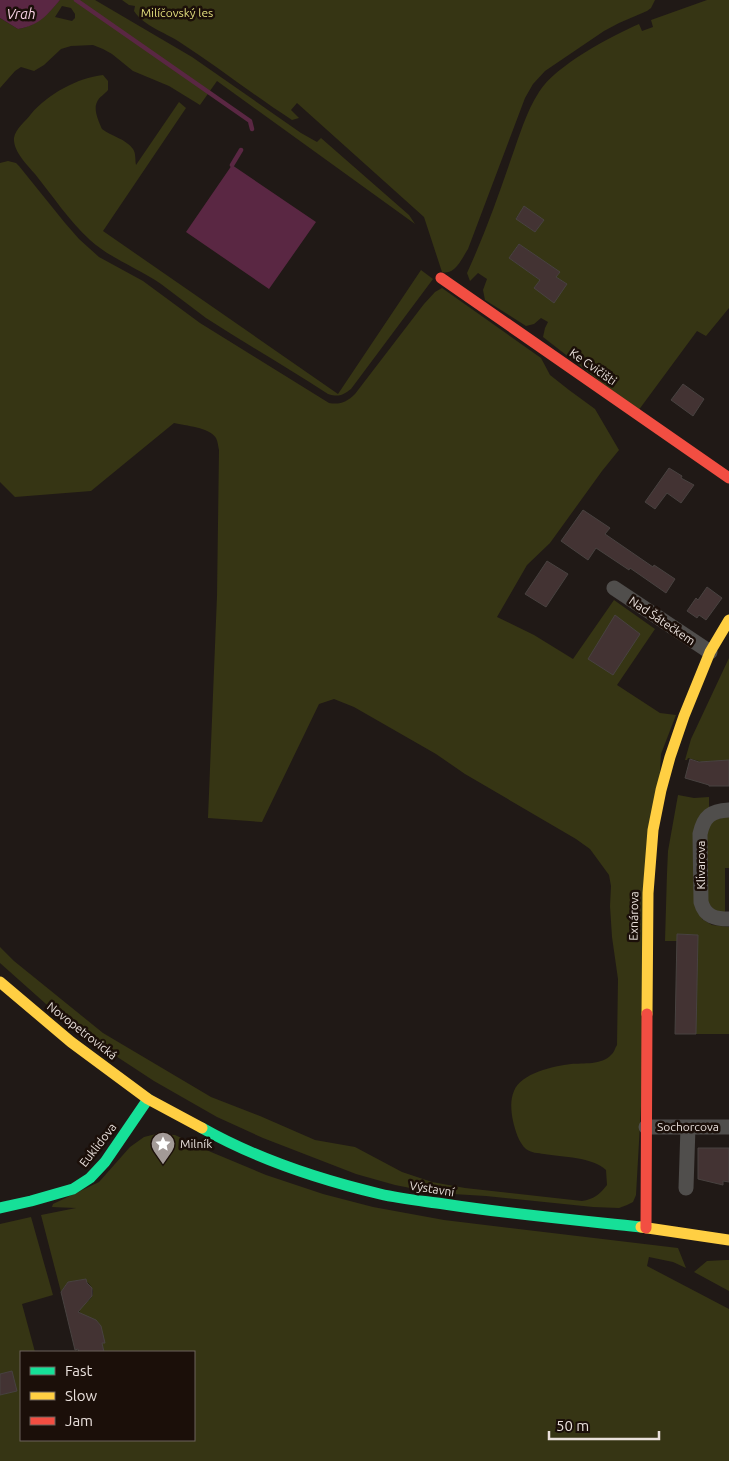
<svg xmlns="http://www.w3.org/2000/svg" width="729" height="1461" viewBox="0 0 729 1461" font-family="Ubuntu,sans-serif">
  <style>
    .green { fill: #363514; fill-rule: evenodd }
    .water { fill: #5a2743 }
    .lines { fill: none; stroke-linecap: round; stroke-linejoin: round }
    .stream { stroke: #5a2743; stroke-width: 4.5 }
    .building { fill: #433333; stroke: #484240 }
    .street { stroke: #504e4c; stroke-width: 15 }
    .fast { stroke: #16e098; stroke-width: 11 }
    .slow { stroke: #ffcf43; stroke-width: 11 }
    .jam { stroke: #f24e42; stroke-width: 11 }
    .labels { text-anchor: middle; stroke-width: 5; stroke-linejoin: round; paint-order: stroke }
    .park-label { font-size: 12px; fill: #e3df7e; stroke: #1b0f09 }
    .street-label { font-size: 12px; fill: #e9e0dc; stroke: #1b0f09 }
    .poi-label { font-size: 12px; fill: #e9e0dc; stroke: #1b0f09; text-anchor: start }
    .water-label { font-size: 14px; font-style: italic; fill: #f8d2e4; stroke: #1b0f09 }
  </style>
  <rect width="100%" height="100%" fill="#201916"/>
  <!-- green -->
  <path class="green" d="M60,0h35l97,57 109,76 16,9 4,-4 88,77 6,9 -198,-143 -17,24 -31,-19 -36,-15 -21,-17 -9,-5 -10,-4 -22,1 -10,3 -17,16 -10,6 -13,-4 -6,4 -15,17v-70l18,11c21,-4 28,-14 42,-29zM62,6l9,2 4,6v4l-3,3 -17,-4z
    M122,0h533l-4,8 -4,3 -28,12 -15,8 -59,40 -12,13 -8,14 -57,151c-6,9 -13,27 -26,23l-18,-55 -127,-114 -6,7 8,8 -7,2c-39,-25 -75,-54 -114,-79 -14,-9 -34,-15 -44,-30l1,-5 -6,-1z
    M707,0h22v308l-23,28 -9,-5 -59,80 -95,-74 2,-9 3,-6 -7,-4 -7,6 -8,2 -41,-26 -2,-10 4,-11 -9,-6 -8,8 -3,-8c17,-37 31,-76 44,-114 8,-22 15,-47 28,-67 17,-27 71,-55 100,-68l3,7 11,-4 -2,-7zM524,207l19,14 -8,11 -19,-14zM519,244l40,29 -3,4 11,7 -33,4 6,-8 -31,-22z
    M103,75l5,6v9c-3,4 -9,7 -11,12 -4,8 2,20 5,27 9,7 24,10 31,20 3,4 2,11 3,16l43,-63 7,6 -83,123 235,163 83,-124 12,9 -82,110c-9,7 -13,8 -23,5 -40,-26 -82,-50 -122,-76 -15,-11 -30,-23 -45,-34 -23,-16 -50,-25 -71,-44 -20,-18 -38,-45 -55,-66 -8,-9 -22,-23 -21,-36 1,-9 12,-17 17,-24 17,-20 46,-36 72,-39z
    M8,161l8,2 3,3 46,57 14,16 20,18 44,24 57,42 129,80c11,2 18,-1 26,-9l69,-90 11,-12 7,-4 99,70 9,17 19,15 26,19 24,41 -17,21 -52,72 -23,22 -30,52 37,18 39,24 41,-59 41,29 -38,56 43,28 16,2 -15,39 -25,441 -3,7 -6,3 -8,3 -26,-1 -107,-11 -50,-3 -41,-8 -39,-11 -93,-36 -46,-21 -63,-36 -55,-36 -53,-41 -46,-41v-16l14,14 89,72 108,64 49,19 55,24 40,7 47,25 30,10 33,6 117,13c12,-2 17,-6 25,-16l-1,-15c-13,-13 -44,-13 -62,-16 -6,-1 -13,-1 -18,-5 -7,-6 -11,-19 -13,-28 -2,-10 -3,-21 1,-30 7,-18 40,-25 57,-27 12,-1 31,1 40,-9 3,-2 4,-7 6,-10l1,-66 -6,-42 -2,-31 1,-20 -2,-11 -19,-26 -14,-10 -111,-65 -29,-20 -82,-47 -20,-8 -15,5 -57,118 -54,-4 9,-222 2,-146c-1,-4 -1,-8 -3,-12 -7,-11 -30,-12 -42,-15l-83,68 -76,6 -15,-15v-319z
    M729,658v103h-19l-1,3 -21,-6 -1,2h-2l6,-21z
    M678,795l16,3 15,-1v12l-4,3 -3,107 10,6 17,2v107h-33l1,-99 -20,-1v7h-12l2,-68 1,-22z
    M729,816v52h-4v47h-7l-11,-14v-71l3,-9z
    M156,1134l19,1 36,17 55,23 57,19 50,13 71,13 234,28 8,20 -13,-6 -24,-5 -2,9 82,43v152h-729v-66l17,-4 -5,-20 -12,3v-150l31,-7 22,78 -31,9 13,48h-14v88h173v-88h-90l-2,-9h2c-3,-16 -3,-27 -23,-25l-2,-10c7,-5 20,-12 11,-23 -5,-6 -2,1 -4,-6l-18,3 -7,10 -20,-77 35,-7 -24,-1 1,-3 46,-22 31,-35 14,-10z
    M726,1260h3v31l-35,-19 13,-11z"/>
  <!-- water -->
  <path class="water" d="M0,0h60c-14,16 -20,25 -42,29l-18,-11z
    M232,165l84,57 -47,67 -83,-57z"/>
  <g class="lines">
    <!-- stream -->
    <path class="stream" d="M76,0l174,121 2,8
      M232,165l9,-15"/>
  </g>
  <!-- building -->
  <path class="building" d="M524,206l20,14 -9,12 -19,-13z
    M519,244l41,28 -4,5 11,7 -13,19 -20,-15 6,-8 -31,-22z
    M683,384l21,15 -11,17 -22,-16z
    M669,468l13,8 -1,2 13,7 -13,18 -14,-10 -12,16 -10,-7z
    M583,510l27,18 -5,6 48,33 1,-2 21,14 -9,14 -36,-25 -1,2 -33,-22 -8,12 -27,-19z
    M547,561l21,13 -22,33 -21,-13z
    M707,587l15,11 -16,22 -7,-5 -2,3 -10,-7 9,-13 2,2z
    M615,615l25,19 -27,41 -25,-16z
    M690,759l9,3 30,-2v26h-20v-1l-24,-7z
    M677,934l21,1 -2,99h-21z
    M698,1148h31v34l-6,-1v4l-25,-6z
    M86,1279l1,4 5,5v8l-14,16 18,8 5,6 4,17h-3l2,9h-25l-1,-3 -3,1 -14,-58 7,-10z
    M12,1371l5,20 -17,4v-21z"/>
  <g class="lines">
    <!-- street -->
    <path class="street" d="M614,588l96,64
      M729,810c-18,1 -25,6 -29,24l1,68c4,15 15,17 28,17
      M646,1127h83
      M686,1188l2,-61"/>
    <!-- fast -->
    <path class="fast" d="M202,1128c53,30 119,52 178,66 21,5 43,7 64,10 65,10 131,16 197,23
      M0,1208l31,-7 42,-12 17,-11 15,-16 43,-63"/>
    <!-- slow -->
    <path class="slow" d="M0,982l71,60 77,57 54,29
      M647,1014l1,-121 5,-63 8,-40 9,-33 14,-41 26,-64 19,-32
      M641,1227l88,13"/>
    <!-- jam -->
    <path class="jam" d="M441,278l288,200
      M646,1228l1,-214"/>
  </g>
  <!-- icons -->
  <defs>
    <symbol id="sight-pin" viewBox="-11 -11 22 30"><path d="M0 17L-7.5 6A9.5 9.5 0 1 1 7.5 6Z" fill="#a39a97" stroke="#1b0f09"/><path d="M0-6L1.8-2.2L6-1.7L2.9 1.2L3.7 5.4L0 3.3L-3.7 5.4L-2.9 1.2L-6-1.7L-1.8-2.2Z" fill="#fff"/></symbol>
  </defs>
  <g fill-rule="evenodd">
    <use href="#sight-pin" x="149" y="1130" width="28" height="38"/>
  </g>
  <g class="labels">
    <!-- park labels -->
    <g class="park-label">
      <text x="177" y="17">Milíčovský les</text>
    </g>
    <!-- street labels -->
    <g class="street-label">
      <text transform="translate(593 367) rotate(35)" y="4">Ke Cvičišti</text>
      <text transform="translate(662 621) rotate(34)" y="4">Nad Šátečkem</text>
      <text transform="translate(701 865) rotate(-90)" y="4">Klivarova</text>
      <text transform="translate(634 916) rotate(-89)" y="4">Exnárova</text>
      <text transform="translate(82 1031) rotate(38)" y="4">Novopetrovická</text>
      <text x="688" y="1131">Sochorcova</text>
      <text transform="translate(98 1145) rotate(-52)" y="4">Euklidova</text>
      <text transform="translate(432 1189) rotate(9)" y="4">Výstavní</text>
    </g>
    <!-- poi labels -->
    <g class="poi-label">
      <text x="180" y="1148">Milník</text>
    </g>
    <!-- water labels -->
    <g class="water-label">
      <text x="21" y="19">Vrah</text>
    </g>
  </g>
  <!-- legend -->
  <rect x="20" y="1351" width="175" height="90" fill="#1b0f09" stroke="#6d635d"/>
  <rect x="30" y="1367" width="25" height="8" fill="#16e098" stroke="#6d635d"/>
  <text x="65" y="1376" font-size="15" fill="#e9e0dc">Fast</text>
  <rect x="30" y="1392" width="25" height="8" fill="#ffcf43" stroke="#6d635d"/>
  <text x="65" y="1401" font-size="15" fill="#e9e0dc">Slow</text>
  <rect x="30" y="1417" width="25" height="8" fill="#f24e42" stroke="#6d635d"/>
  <text x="65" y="1426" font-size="15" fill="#e9e0dc">Jam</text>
  <!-- scale -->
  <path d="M549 1431v8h110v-8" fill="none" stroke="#e9e0dc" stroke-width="2.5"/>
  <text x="556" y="1431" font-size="15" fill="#e9e0dc" stroke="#1b0f09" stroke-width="4" paint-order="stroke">50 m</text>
</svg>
